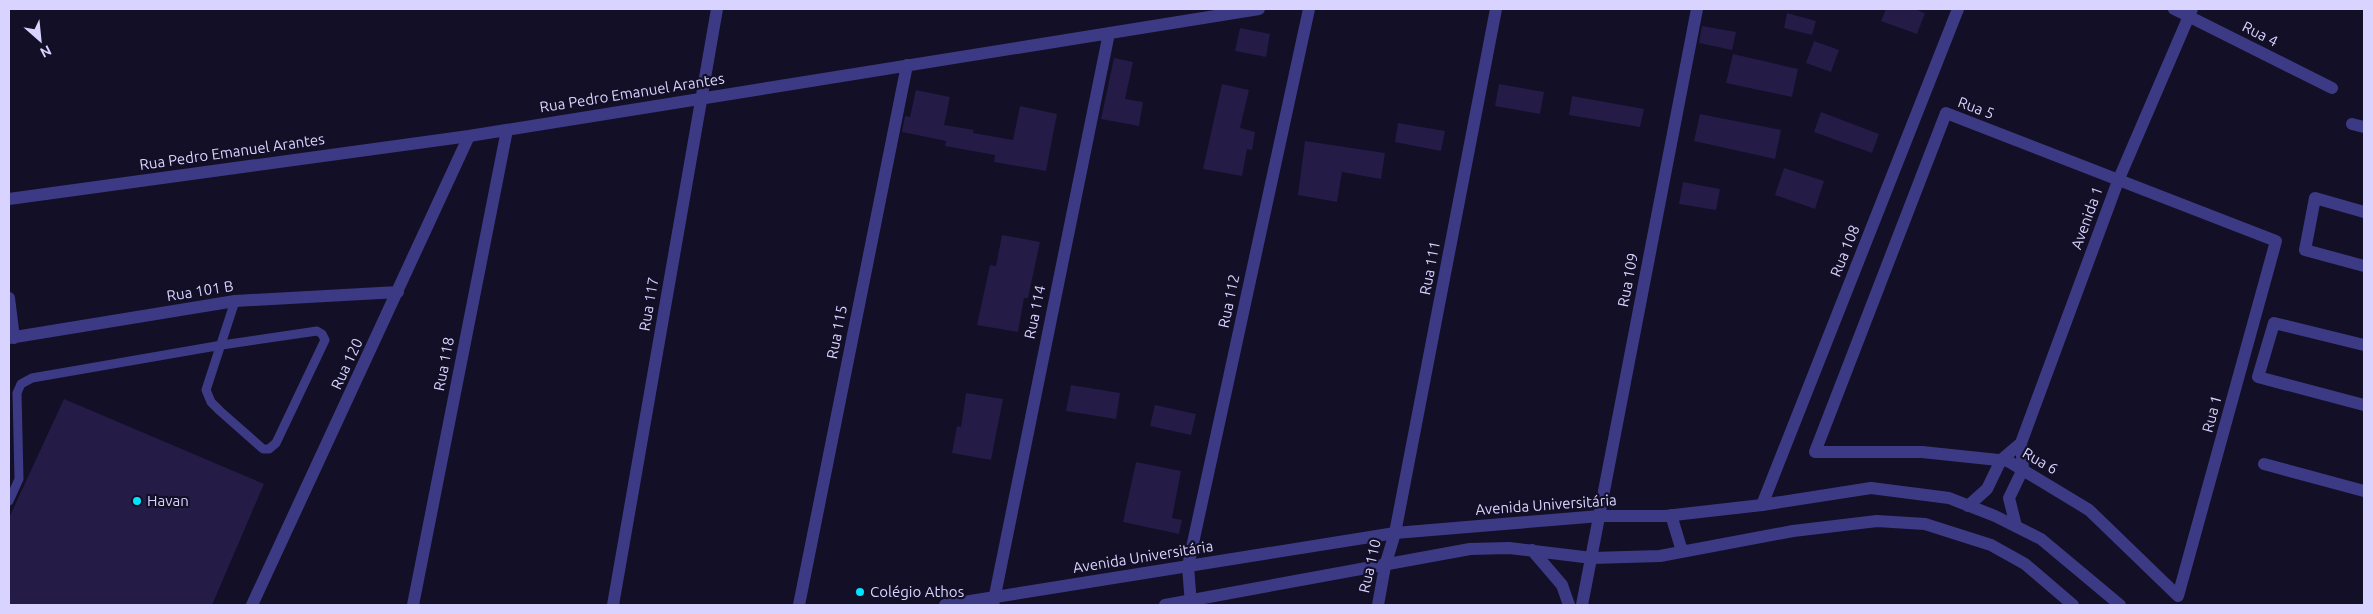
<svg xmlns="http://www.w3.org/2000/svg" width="2373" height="614" viewBox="0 0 2373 614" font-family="Ubuntu,sans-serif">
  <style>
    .building { fill: #241b47 }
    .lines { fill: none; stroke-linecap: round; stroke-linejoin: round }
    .service { stroke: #3d3a85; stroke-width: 9 }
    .minor { stroke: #3d3a85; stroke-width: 12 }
    .tertiary { stroke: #3d3a85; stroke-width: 12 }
    .poi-dot { fill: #00e5ff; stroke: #130f26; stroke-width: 2 }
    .labels { text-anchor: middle; stroke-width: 4.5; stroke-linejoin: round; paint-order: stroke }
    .street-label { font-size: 15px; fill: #d9d4ff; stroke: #130f26 }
    .poi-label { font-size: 15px; fill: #d9d4ff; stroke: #130f26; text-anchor: start }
  </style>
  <rect width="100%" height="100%" fill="#130f26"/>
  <!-- building -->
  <path class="building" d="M1886,9h28l11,4 -8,21 -36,-13z
    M1787,13l29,8 -4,14 -28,-7z
    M1702,26l34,6 -4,18 -33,-7z
    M1240,28l30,6 -4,23 -31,-6z
    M1814,41l25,9 -8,22 -25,-9z
    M1733,54l65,15 -6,28 -66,-14z
    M1114,58l19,4 -8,37 18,3 -4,24 -38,-7z
    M1222,84l27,6 -9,38 15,4 -3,18 -5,-1 -5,27 -39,-7z
    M1499,84l45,8 -4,22 -45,-8z
    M916,90l34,7 -6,28 30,5 -1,3 40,7 7,-34 37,8 -11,57 -52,-9 1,-7 -50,-9 1,-5 -44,-9 3,-16 5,1z
    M1572,96l72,13 -4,18 -71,-12z
    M1821,112l58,22 -7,19 -58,-21z
    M1700,114l81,16 -6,29 -81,-18z
    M1398,123l47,8 -4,20 -46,-9z
    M1305,141l80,12 -4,26 -39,-7 -5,30 -39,-7z
    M1784,168l40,13 -9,28 -40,-14z
    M1683,182l37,7 -4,21 -37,-6z
    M1002,235l38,7 -12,56h-4l-6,34 -41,-7 13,-60 6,1z
    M1071,385l49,8 -4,26 -50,-8z
    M966,393l37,6 -12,61 -39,-7 5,-27 4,1z
    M64,399l200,85 -52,121h-203v-87z
    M1155,405l41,9 -5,21 -41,-9z
    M1136,462l45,9 -9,47 10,2 -3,14 -56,-12z"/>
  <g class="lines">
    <!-- service -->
    <path class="service" d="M9,501l10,-22 -2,-86 4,-9 11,-6 190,-33 95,-14 5,3 3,6 -49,103 -7,6h-6l-43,-38 -9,-9 -5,-12 29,-89"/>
    <!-- minor -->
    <path class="minor" d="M2174,9l158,79
      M1946,113l330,128 -98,355 -89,-86 -81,-49 -86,-9h-107z
      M2352,124l12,3
      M9,199l460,-63 790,-127
      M2364,212l-49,-14 -10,52 59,16
      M9,298l5,40
      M9,338l226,-37 163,-9
      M2364,345l-90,-22 -16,54 106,28
      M2264,464l100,27
      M1762,505l196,-496
      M1968,506l19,-17 14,-29 20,-17
      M2016,526l-7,-28 14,-29 -2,-26 97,-262 74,-172
      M252,605l217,-469
      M413,605l94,-475
      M613,605l104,-596
      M799,605l108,-540
      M993,605l116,-572
      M1191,605l-3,-39 121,-557
      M1378,605l7,-39 10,-33 101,-524
      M1582,605l115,-596"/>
    <!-- tertiary -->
    <path class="tertiary" d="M1671,515l11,36
      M1532,550l30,35 7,20
      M945,605l450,-72 205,-17h65l97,-11 109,-17 78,10 46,18 46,23 79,66
      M1165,605l305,-56 39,-1 83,10 68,-2 133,-25 84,-10 48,3 66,21 34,19 48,41"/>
  </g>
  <!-- markers -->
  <g class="poi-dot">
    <circle cx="137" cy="501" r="5"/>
    <circle cx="860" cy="592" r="5"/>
  </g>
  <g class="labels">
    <!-- street labels -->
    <g class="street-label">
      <text transform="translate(2260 34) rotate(27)" y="5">Rua 4</text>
      <text transform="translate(632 93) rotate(-9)" y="5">Rua Pedro Emanuel Arantes</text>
      <text transform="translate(1976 108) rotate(20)" y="5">Rua 5</text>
      <text transform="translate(232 152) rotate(-8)" y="5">Rua Pedro Emanuel Arantes</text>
      <text transform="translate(2087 218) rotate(-70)" y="5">Avenida 1</text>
      <text transform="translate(1845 251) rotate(-68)" y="5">Rua 108</text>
      <text transform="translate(1430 268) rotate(-79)" y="5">Rua 111</text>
      <text transform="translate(1628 280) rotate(-79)" y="5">Rua 109</text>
      <text transform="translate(200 291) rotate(-9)" y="5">Rua 101 B</text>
      <text transform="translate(1229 301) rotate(-78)" y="5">Rua 112</text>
      <text transform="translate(649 304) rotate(-80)" y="5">Rua 117</text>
      <text transform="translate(1035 312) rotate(-78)" y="5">Rua 114</text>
      <text transform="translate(837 332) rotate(-79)" y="5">Rua 115</text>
      <text transform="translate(347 364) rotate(-65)" y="5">Rua 120</text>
      <text transform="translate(444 364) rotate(-79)" y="5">Rua 118</text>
      <text transform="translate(2212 414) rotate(-75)" y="5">Rua 1</text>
      <text transform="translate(2040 461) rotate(30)" y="5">Rua 6</text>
      <text transform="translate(1546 505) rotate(-4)" y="5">Avenida Universitária</text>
      <text transform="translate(1143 557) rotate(-9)" y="5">Avenida Universitária</text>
      <text transform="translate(1370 566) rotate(-77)" y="5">Rua 110</text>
    </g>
    <!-- poi labels -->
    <g class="poi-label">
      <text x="147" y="506">Havan</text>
      <text x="870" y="597">Colégio Athos</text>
    </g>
  </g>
  <!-- border -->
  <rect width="2373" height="614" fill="none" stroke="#d9d4ff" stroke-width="20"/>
  <!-- north arrow -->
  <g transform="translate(40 40) rotate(153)" stroke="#130f26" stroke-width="4" paint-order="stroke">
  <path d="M0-4L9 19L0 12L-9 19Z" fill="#d9d4ff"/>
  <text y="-8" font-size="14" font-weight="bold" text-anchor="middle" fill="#d9d4ff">N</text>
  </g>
</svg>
